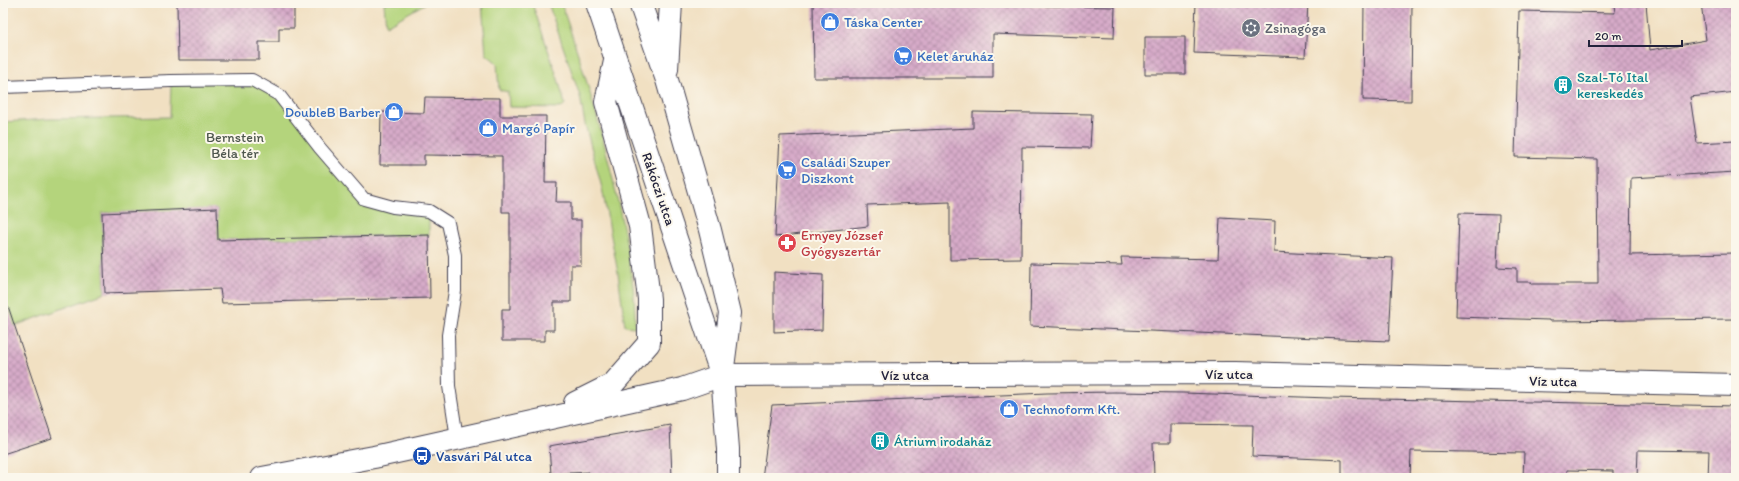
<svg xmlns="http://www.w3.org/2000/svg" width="1739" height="481" viewBox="0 0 1739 481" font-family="Itim,sans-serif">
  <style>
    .green { fill: #b4d47b; stroke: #6b7b5b }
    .building { fill: url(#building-cross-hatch) }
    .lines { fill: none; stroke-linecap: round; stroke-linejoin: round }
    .service-casing { stroke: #413e4f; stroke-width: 14 }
    .minor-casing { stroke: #413e4f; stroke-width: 24 }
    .tertiary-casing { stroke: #413e4f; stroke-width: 24 }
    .service { stroke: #fff; stroke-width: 12 }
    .minor { stroke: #fff; stroke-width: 22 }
    .tertiary { stroke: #fff; stroke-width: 22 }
    .labels { text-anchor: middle; stroke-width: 4; stroke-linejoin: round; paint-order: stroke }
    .shop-label { font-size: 14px; fill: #366cbe; stroke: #fbf7ec; text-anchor: start }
    .worship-label { font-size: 14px; fill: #5b616d; stroke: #fbf7ec; text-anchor: start }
    .culture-label { font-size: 14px; fill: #0d838f; stroke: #fbf7ec; text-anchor: start }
    .park-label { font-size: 14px; fill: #4e574e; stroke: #fbf7ec }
    .street-label { font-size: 14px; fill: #22223b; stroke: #fbf7ec }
    .health-label { font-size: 14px; fill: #be3a42; stroke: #fbf7ec; text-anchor: start }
    .transit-label { font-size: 14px; fill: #164399; stroke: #fbf7ec; text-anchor: start }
  </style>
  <defs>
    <pattern id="building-cross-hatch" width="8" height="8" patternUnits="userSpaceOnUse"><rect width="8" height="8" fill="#d7abc9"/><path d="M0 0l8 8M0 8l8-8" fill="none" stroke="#ae8ba4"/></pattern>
  </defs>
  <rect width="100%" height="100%" fill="#fbf7ec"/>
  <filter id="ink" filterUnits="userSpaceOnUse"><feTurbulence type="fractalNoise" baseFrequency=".025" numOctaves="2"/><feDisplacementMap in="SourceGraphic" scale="8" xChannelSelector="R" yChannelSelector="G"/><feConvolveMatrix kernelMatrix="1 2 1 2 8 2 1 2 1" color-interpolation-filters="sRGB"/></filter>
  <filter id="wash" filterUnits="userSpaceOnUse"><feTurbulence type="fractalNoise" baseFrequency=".012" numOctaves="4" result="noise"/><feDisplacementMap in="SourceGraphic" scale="16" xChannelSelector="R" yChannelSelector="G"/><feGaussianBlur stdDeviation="0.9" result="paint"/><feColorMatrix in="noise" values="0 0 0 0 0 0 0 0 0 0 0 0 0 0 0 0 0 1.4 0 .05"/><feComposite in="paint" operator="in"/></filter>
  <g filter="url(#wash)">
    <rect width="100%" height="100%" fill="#f1e0c2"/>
    <!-- green -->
    <path class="green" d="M384,3h42l-40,23z
      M482,3h50l26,76 7,25 -4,4 -52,-1 -1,-15 -9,-2 -2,-27 -11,-9z
      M548,3h13c26,75 48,150 63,228 6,32 12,64 11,96l-10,-1 -7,-53 -16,-85 -17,-64 -5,-28z
      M252,80l27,15 85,104 65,12v24l-211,5 -1,-31 -115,4 3,80 -102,37v-208l46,-3 121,-2 1,-36z"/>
    <g id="blocks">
      <!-- building -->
      <path class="building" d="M177,3h117v25h-15v14h-20v18h-81z
        M813,3h180v2l122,2 -1,31 -121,-4v44h-179z
        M1196,3h112l-3,54 -111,-4z
        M1364,3h48l-1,98 -48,-1z
        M1614,3h32l4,47 56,-10 -5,-37h35v89l-46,5 7,46 39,-2v31l-105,6 -1,77 104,-2 2,66 -187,2v-1l-93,-3 3,-104 40,1 -2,53 20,1v14h15l-1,2h67l-1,-125 -82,-2 4,-146 96,2z
        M1145,37h40v37h-40z
        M425,97l75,1v18h46l-1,67h12l-1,19h15v18h10v45h-10v37h-17v28h-9v11h-43v-32h8v-97h-8v-56l-78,-1v10h-44l1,-53 43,1z
        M973,112l119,2 -2,34 -68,-1 -1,112 -71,1v-58l-83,3 1,21 -93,11 5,-101 193,-8z
        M217,208l1,32 211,-5 1,63 -208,5 -2,-14 -115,4 -3,-80z
        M1220,218l55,3 -1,31 119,6 -4,83 -359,-15 1,-63 91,2 -1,-8 97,2z
        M774,272l49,3 -1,55 -48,2z
        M3,306h5l44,132 -49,16z
        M1115,392l69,1 145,5 407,8v72h-28l1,-27 -71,-1 -1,28h-24v-7l-46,-1 -1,8h-43l1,-25 -113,-2 -1,27h-68v-18l-90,-4 1,-31 -83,-1v19h-17l1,35h-392l10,-73 275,-12z
        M670,425l2,53h-83v-6l-38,2 -2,-28z"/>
    </g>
  </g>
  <g filter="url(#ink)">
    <use href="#blocks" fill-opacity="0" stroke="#413e4f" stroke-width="1"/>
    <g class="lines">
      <defs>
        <path id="service" d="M3,87l168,-6 81,-1 27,15 41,53 44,51 29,8 36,4 19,12 7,32v36l-7,44 1,51 8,52"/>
        <path id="minor" d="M722,375l513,-2 501,12"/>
        <path id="tertiary" d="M597,3l123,367
          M640,3l27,77 43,150 20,83 -8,62 6,74v29
          M667,69l4,-66
          M575,403l38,-19 36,-41v-44l-9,-73 -34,-124 9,-41
          M262,478l112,-21 308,-68 40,-14"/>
      </defs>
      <!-- service casing -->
      <use href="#service" class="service-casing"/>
      <!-- minor casing -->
      <use href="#minor" class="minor-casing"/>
      <!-- tertiary casing -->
      <use href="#tertiary" class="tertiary-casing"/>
      <!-- service -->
      <use href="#service" class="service"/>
      <!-- minor -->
      <use href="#minor" class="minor"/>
      <!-- tertiary -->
      <use href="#tertiary" class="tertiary"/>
    </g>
  </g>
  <!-- icons -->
  <defs>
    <symbol id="shop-disc" viewBox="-11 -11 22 22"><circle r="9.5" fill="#3f7fe0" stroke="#fbf7ec"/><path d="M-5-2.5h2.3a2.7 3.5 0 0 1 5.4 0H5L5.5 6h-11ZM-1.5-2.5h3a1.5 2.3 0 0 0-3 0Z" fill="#fff"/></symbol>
    <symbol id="synagogue-disc" viewBox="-11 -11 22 22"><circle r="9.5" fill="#6b7280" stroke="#fbf7ec"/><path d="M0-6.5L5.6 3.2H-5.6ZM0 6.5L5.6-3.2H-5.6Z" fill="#fff"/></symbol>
    <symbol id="supermarket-disc" viewBox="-11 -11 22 22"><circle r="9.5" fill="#3f7fe0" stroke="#fbf7ec"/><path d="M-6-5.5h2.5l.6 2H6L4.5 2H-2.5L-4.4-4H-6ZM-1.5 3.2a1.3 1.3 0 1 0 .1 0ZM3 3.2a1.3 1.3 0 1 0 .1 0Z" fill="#fff"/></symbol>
    <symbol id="building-disc" viewBox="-11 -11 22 22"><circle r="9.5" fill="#0f9aa8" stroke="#fbf7ec"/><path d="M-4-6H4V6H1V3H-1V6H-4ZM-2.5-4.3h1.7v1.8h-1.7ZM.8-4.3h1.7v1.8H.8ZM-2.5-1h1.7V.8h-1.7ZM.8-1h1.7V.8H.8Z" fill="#fff"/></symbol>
    <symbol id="pharmacy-disc" viewBox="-11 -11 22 22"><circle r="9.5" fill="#e0444e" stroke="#fbf7ec"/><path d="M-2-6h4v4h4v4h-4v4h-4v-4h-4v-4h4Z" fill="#fff"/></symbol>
    <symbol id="bus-disc" viewBox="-11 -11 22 22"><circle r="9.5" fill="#1a4fb4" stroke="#fbf7ec"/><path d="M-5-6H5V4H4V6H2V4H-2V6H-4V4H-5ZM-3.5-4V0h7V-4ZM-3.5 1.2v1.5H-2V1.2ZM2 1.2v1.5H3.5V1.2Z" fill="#fff"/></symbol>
  </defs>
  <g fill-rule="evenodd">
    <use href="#shop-disc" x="819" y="11" width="22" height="22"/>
    <use href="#synagogue-disc" x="1240" y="17" width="22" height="22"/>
    <use href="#supermarket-disc" x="892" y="45" width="22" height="22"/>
    <use href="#building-disc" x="1552" y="74" width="22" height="22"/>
    <use href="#shop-disc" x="383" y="101" width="22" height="22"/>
    <use href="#shop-disc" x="477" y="117" width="22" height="22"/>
    <use href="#supermarket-disc" x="776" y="159" width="22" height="22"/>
    <use href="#pharmacy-disc" x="776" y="232" width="22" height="22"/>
    <use href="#shop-disc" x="998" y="398" width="22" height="22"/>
    <use href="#building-disc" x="869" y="430" width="22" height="22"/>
    <use href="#bus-disc" x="411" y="445" width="22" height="22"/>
  </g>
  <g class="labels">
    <!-- shop labels -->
    <g class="shop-label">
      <text x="844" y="27">Táska Center</text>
      <text x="917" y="61">Kelet áruház</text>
      <text x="380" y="117" text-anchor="end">DoubleB Barber</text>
      <text x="502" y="133">Margó Papír</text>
      <text x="801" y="167">Családi Szuper<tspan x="801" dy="16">Diszkont</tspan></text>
      <text x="1023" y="414">Technoform Kft.</text>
    </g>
    <!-- worship labels -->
    <g class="worship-label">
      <text x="1265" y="33">Zsinagóga</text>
    </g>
    <!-- culture labels -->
    <g class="culture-label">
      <text x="1577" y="82">Szal-Tó Ital<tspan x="1577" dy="16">kereskedés</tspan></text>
      <text x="894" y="446">Átrium irodaház</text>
    </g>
    <!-- park labels -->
    <g class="park-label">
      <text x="235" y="142">Bernstein<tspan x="235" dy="16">Béla tér</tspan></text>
    </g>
    <!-- street labels -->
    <g class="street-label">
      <text transform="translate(659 189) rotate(71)" y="5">Rákóczi utca</text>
      <text x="1229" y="379">Víz utca</text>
      <text x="905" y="380">Víz utca</text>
      <text transform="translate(1553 381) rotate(1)" y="5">Víz utca</text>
    </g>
    <!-- health labels -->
    <g class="health-label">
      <text x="801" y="240">Ernyey József<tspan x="801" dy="16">Gyógyszertár</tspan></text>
    </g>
    <!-- transit labels -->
    <g class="transit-label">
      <text x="436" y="461">Vasvári Pál utca</text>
    </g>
  </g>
  <!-- margin -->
  <rect width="1739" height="481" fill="none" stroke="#fbf7ec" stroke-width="16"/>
  <!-- scale -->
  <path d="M1589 40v6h93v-6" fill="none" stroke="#22223b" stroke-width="2"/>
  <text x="1595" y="40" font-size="12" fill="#22223b" stroke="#fbf7ec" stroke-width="3" paint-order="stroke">20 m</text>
</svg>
